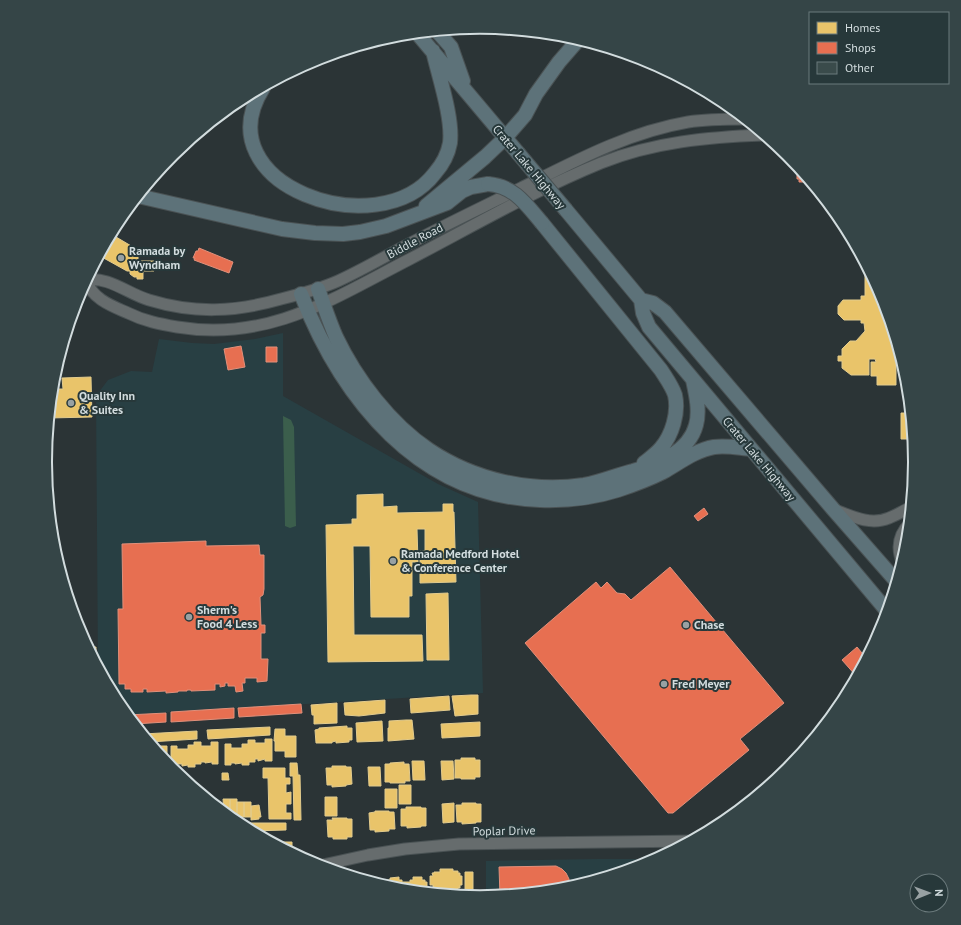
<svg xmlns="http://www.w3.org/2000/svg" width="961" height="925" viewBox="0 0 961 925" font-family="'PT Sans',sans-serif">
  <style>
    .built { fill: #283f43 }
    .green { fill: #3b5e4c }
    .homes { fill: #e9c46a; stroke: #e2cb8d }
    .shops { fill: #e76f51; stroke: #e1907b }
    .building { fill: #3a4b4b; stroke: #565e5e }
    .lines { fill: none; stroke-linecap: round; stroke-linejoin: round }
    .secondary-casing { stroke: #4a5254; stroke-width: 13 }
    .highway-casing { stroke: #4a5254; stroke-width: 16 }
    .secondary { stroke: #666c6d; stroke-width: 11 }
    .highway { stroke: #5d7279; stroke-width: 14 }
    .highway-bridge-casing { stroke: #4a5254; stroke-width: 16; stroke-linecap: butt }
    .highway-bridge { stroke: #5d7279; stroke-width: 14 }
    .poi-dot { fill: #98a1a3; stroke: #27383a; stroke-width: 1.5 }
    .labels { text-anchor: middle; stroke-width: 4; stroke-linejoin: round; paint-order: stroke }
    .street-label { font-size: 12px; fill: #d2dcde; stroke: #27383a }
    .poi-label { font-size: 12px; font-weight: bold; fill: #d2dcde; stroke: #27383a; text-anchor: start }
    .rim { fill: none; stroke: #d2dcde; stroke-width: 2 }
  </style>
  <rect width="100%" height="100%" fill="#2b3436"/>
  <!-- built -->
  <path class="built" d="M283,333v63l155,88 40,18 5,191 -356,22v-3h-3l-6,-8 -20,-37 -2,-271 12,-16 23,-9 21,1 7,-33 33,4 22,1 41,-5z
    M597,859h61l-11,6 -82,25 -79,7v-36z"/>
  <!-- green -->
  <path class="green" d="M283,416l8,4 3,7 2,99 -6,2 -5,-2z"/>
  <!-- homes -->
  <path class="homes" d="M111,234l27,16v11h16v10h-11v8h-6v-2h-3l-4,-3v-3h-3l-27,-15z
    M865,263l18,33 13,42 -1,24h1v23h-19v-9h-6v-14h5l-1,-3h-6v16h-18l-9,-7v-7h-4v-5h4v-7l8,-8h6l9,-10 -1,-8h-3v-3h-17l-6,-6v-8l5,-6h18v-4h4z
    M91,377l1,40 -43,1 3,-29h11l-1,-11z
    M901,413h10l3,28 -1,-2h-12z
    M383,494v13l14,-1v7l46,-1v-8h10v8h1l2,70 -36,1v-32h5v-22h-8l1,33h-6v34h-3v21h-38l-1,-71h-17l1,89h68l1,26 -95,1 -2,-137 26,-1v-5h5v-24z
    M448,593l1,67h-22l-1,-66z
    M88,647h8v16z
    M471,695h7v19l-23,2 -3,-20z
    M449,696l1,14 -39,3 -1,-14z
    M385,700v13l-26,3 -14,-1 -1,-12z
    M337,703v20l-23,1v-9h-2l-1,-10z
    M406,720h6l2,19 -26,2v-13h1v-7z
    M382,721l1,20 -26,1 -1,-19z
    M480,722v14l-38,2 -1,-14z
    M347,726v2h5v12h-3v2l-13,1v-2l-4,1v1h-16l-1,-13 4,-1v-1z
    M270,727v8l-62,4 -1,-9z
    M275,729h10v7h11v21h-11v-6h-10v-10h-1z
    M197,731v8l-48,3 -6,-8z
    M265,739h7v22h-7v-2l-7,2v-2h-3v3h-6v3h-7v-2l-7,1v-1h-4v2h-6v-21h6v4h11v-4h6v-4h7v3h10z
    M194,742h7v4h10v-4h7v22h-6v-2l-7,1v-1h-4v2h-6v3h-7v-2l-6,1v-2h-5l1,3h-7v-21h6v3h11v-4h6z
    M160,746h7v18l-11,-14h4z
    M461,758h14v2h5v17h-5v2h-14v-1h-6v-18h6z
    M412,761h12l1,19h-12z
    M441,761h12l1,18 -12,1z
    M404,762v2h5l1,17h-5v2h-15v-1h-5v-18h5v-1z
    M290,763h7l1,12h2l1,45h-7l-1,-44h-3z
    M332,766h14v1h5l1,17 -6,1v1l-14,1v-2h-5l-1,-17h6z
    M368,767h12l1,19h-12z
    M263,768h22v10h5v6h-4v9l5,-1v12h-5v9h5v6h-22l-1,-41h-5z
    M222,773h6l1,7h-7z
    M399,785h12v19h-12z
    M385,789h12v19h-12z
    M325,797h12v19h-12z
    M223,799h7v15h-4l-2,-2z
    M230,799h7v15h-7z
    M237,802h7v15h-7z
    M244,802h7v15h-7z
    M454,803v19l-11,1 -1,-19z
    M462,803h14v1h5v18h-5v1l-14,1v-2h-5l-1,-17h6z
    M259,805l2,12h-2v2l-8,1v-14z
    M406,807h15v1h5v18h-5v1l-14,1v-2h-6v-17h5z
    M375,811h14v1h5l1,17h-6v2l-14,1v-2h-5l-1,-17 6,-1z
    M332,818h15v1h5v18h-5v2h-14v-2h-5l-1,-17h6z
    M241,823h45v7l-36,1 -9,-5z
    M279,842h13v8h-6l-7,-4z
    M440,869h13v2h5v2h2v3h2v9h-2v3h-2v8h2l-25,-3v-5h-2v-3h-3v-9h3l-1,-3h2v-1h6z
    M465,872h8v18h-8z
    M399,877v3h3v2h8v-2h3v-3h9v3h3v2h2v5h2v6l-34,-3 -9,-3v-5h1v-2h3v-2z"/>
  <!-- shops -->
  <path class="shops" d="M798,167h1l12,15h-12v-3h-2v-8h2z
    M199,248l34,14 -4,11 -35,-13 1,-2h-2l3,-7h2z
    M64,343v19h-6z
    M241,346l4,21 -17,3 -4,-21z
    M266,347h11v15h-11z
    M704,508l4,6 -10,7 -4,-5z
    M206,541v5l53,-1 1,10h4v34l-1,6 -3,2 1,28h4v8h-4v26h7l-1,22 -10,1v-4h-12v5h-3l1,8 -7,1 -1,-6h-7v-3h-3v3l-5,1v-3h-5v6l-24,1v-1h-4v1h-9v1l-12,1v-2l-19,1v-3h-4v3h-12v-3h-6v-5h-6l-1,-75h5l-1,-65z
    M670,567l114,136 -44,36 9,11 -76,63h-5l-143,-170 71,-61 5,6 6,-6 10,11 8,1 6,6z
    M857,647l10,12 -10,18 -15,-17z
    M301,704l1,9 -63,4 -1,-9z
    M234,708v10l-63,4v-10z
    M166,713v9l-32,2 -7,-9z
    M556,866l6,3 4,4 3,6v10l-69,7 -1,-29z"/>
  <!-- building -->
  <path class="building" d="M698,87l12,7h-12z"/>
  <g class="lines">
    <defs>
      <path id="secondary" d="M86,280c6,19 26,26 42,33 16,8 32,11 49,14 92,15 155,-28 233,-68 63,-33 125,-69 191,-96 52,-21 108,-26 163,-28
        M86,280c23,-4 42,14 63,20 46,14 86,12 132,-1 20,-5 39,-10 57,-18 24,-11 46,-24 69,-36 38,-20 76,-38 114,-57 54,-27 108,-56 167,-66 19,-3 38,-3 57,-3
        M833,509c18,7 37,17 56,9 8,-3 15,-8 23,-11
        M903,564c-7,-16 -5,-29 7,-41
        M318,866l50,-11 37,-6 54,-5 233,-3"/>
      <path id="highway" d="M437,31l14,16 12,34
        M417,33l101,120
        M263,88c-61,97 116,159 172,85 7,-8 13,-19 15,-30 3,-25 -11,-66 -17,-92
        M138,196l144,33 33,4 28,1 17,-2 26,-6 61,-23 15,-12 9,-4 17,-3
        M426,206l59,-49 20,-19 20,-23 11,-21 23,-32 20,-23
        M566,210l75,90 2,13 6,14 239,285
        M542,223l119,147c5,8 11,16 14,25 4,18 -3,40 -14,53 -5,6 -11,10 -17,15
        M318,289c6,16 11,32 18,48 20,42 54,87 93,113 45,30 102,43 155,35 17,-3 33,-10 49,-14 25,-7 56,-19 63,-46 4,-14 0,-31 -3,-45
        M301,294c41,105 118,202 239,206 27,1 53,-2 78,-10 15,-5 31,-11 45,-18 16,-9 33,-22 51,-25 12,-2 25,1 37,2
        M641,300l12,3 12,9 168,197 64,73"/>
    </defs>
    <!-- secondary casing -->
    <use href="#secondary" class="secondary-casing"/>
    <!-- highway casing -->
    <use href="#highway" class="highway-casing"/>
    <!-- secondary -->
    <use href="#secondary" class="secondary"/>
    <!-- highway -->
    <use href="#highway" class="highway"/>
    <defs>
      <path id="highway-bridge" d="M518,153l48,57
        M488,184c26,2 38,20 54,39"/>
    </defs>
    <!-- highway-bridge casing -->
    <use href="#highway-bridge" class="highway-bridge-casing"/>
    <!-- highway-bridge -->
    <use href="#highway-bridge" class="highway-bridge"/>
  </g>
  <!-- markers -->
  <g class="poi-dot">
    <circle cx="121" cy="258" r="4"/>
    <circle cx="71" cy="403" r="4"/>
    <circle cx="393" cy="561" r="4"/>
    <circle cx="189" cy="617" r="4"/>
    <circle cx="686" cy="625" r="4"/>
    <circle cx="664" cy="684" r="4"/>
  </g>
  <g class="labels">
    <!-- street labels -->
    <g class="street-label">
      <text transform="translate(529 167) rotate(50)" y="4">Crater Lake Highway</text>
      <text transform="translate(415 241) rotate(-28)" y="4">Biddle Road</text>
      <text transform="translate(759 459) rotate(50)" y="4">Crater Lake Highway</text>
      <text transform="translate(504 831) rotate(-1)" y="4">Poplar Drive</text>
    </g>
    <!-- poi labels -->
    <g class="poi-label">
      <text x="129" y="255">Ramada by<tspan x="129" dy="14">Wyndham</tspan></text>
      <text x="79" y="400">Quality Inn<tspan x="79" dy="14">&amp; Suites</tspan></text>
      <text x="401" y="558">Ramada Medford Hotel<tspan x="401" dy="14">&amp; Conference Center</tspan></text>
      <text x="197" y="614">Sherm's<tspan x="197" dy="14">Food 4 Less</tspan></text>
      <text x="694" y="629">Chase</text>
      <text x="672" y="688">Fred Meyer</text>
    </g>
  </g>
  <!-- crop -->
  <path d="M0 0H961V925H0ZM52 462a428 428 0 1 1 856 0a428 428 0 1 1-856 0Z" fill="#354547" fill-rule="evenodd"/>
  <path class="rim" d="M52 462a428 428 0 1 1 856 0a428 428 0 1 1-856 0Z"/>
  <!-- legend -->
  <rect x="809" y="12" width="140" height="72" fill="#27383a" stroke="#6b7a7c"/>
  <rect x="817" y="22" width="20" height="12" fill="#e9c46a" stroke="#6b7a7c"/>
  <text x="845" y="32" font-size="12" fill="#d2dcde">Homes</text>
  <rect x="817" y="42" width="20" height="12" fill="#e76f51" stroke="#6b7a7c"/>
  <text x="845" y="52" font-size="12" fill="#d2dcde">Shops</text>
  <rect x="817" y="62" width="20" height="12" fill="#3a4b4b" stroke="#6b7a7c"/>
  <text x="845" y="72" font-size="12" fill="#d2dcde">Other</text>
  <!-- north arrow -->
  <g transform="translate(929 893) rotate(89)"><circle r="19" fill="#27383a" stroke="#6b7a7c"/>
  <path d="M0-3L7 15L0 10L-7 15Z" fill="#98a1a3"/>
  <text y="-6" font-size="11" font-weight="bold" text-anchor="middle" fill="#d2dcde">N</text>
  </g>
</svg>
